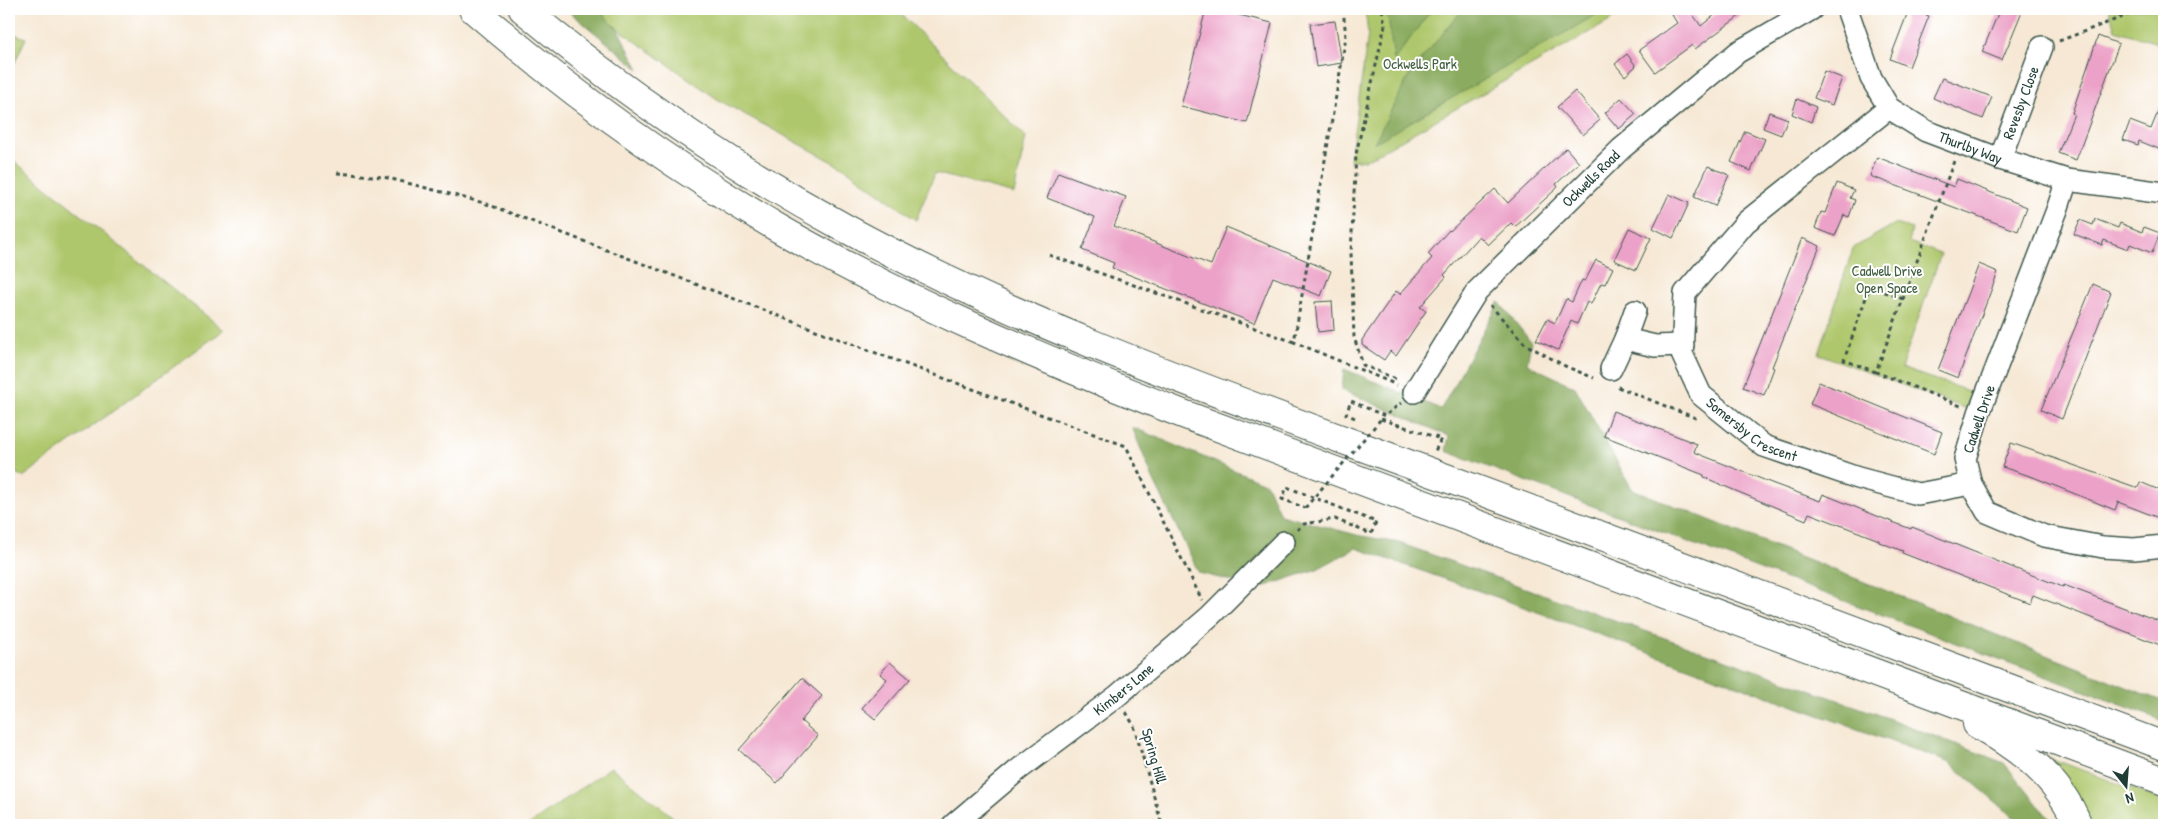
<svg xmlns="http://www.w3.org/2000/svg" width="2173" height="834" viewBox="0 0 2173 834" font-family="'Patrick Hand',sans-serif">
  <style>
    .green { fill: #afc76c; stroke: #678250 }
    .forest { fill: #8bac60; stroke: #55744a }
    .building { fill: #eca2c8 }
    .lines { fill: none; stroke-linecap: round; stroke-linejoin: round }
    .minor-casing { stroke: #3f574c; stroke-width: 24 }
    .highway-casing { stroke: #3f574c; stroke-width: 30 }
    .path { stroke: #3f574c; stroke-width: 3; stroke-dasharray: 4 4; stroke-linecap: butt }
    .minor { stroke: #fff; stroke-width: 21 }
    .highway { stroke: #fff; stroke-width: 28 }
    .path-bridge { stroke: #3f574c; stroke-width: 3; stroke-dasharray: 4 4; stroke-linecap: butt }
    .labels { text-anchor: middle; stroke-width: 4; stroke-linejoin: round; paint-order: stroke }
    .park-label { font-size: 15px; fill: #436042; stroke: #fff }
    .street-label { font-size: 15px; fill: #1f3d34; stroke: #fff }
  </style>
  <rect width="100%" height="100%" fill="#fff"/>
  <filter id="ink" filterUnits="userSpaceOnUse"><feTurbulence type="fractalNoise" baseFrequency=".02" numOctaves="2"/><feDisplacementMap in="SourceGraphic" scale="10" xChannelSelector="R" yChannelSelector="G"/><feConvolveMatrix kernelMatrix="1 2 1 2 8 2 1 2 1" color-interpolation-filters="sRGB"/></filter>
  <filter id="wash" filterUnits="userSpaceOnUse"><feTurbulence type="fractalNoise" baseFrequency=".0096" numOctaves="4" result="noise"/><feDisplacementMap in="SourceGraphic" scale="20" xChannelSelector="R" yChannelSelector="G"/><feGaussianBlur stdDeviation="1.12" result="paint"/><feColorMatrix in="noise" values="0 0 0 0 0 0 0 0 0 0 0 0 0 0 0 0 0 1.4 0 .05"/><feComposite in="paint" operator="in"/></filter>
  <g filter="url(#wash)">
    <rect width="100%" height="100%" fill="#f6e8d4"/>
    <!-- green -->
    <path class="green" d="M597,9h299l130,128 -12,57 -79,-21 -19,47 -70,-51 -126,-68 -103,-73z
      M1365,9h261l-18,13 -242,138h-16l18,-126z
      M2109,9h55v36l-49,-15z
      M9,32l17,6 -17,37z
      M9,157l215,173 -201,147 -14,-8z
      M1895,224l17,5 -3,13 32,12 -40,114 73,25 -7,16 -148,-55 34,-106z
      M2037,753l127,48v24h-77z
      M611,767l72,58h-154z"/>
    <!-- forest -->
    <path class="forest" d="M566,9h31l20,19 22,41z
      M1387,9h45l-38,51z
      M1463,9h143l-232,134 37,-71z
      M1499,302l32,40 -4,22 48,23 57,102 532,213v19l-718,-270 3,-15 -107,-46 2,-21 97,40z
      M1132,427l135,57 13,31 77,20 42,8 481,172 124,48 48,59 -1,3h-28l-73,-62 -451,-165 -143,-50 -39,21 -57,19 -61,-15 -46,-94z"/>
    <g id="blocks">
      <!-- building -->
      <path class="building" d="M1206,9h8l58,14 -25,100 -66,-17z
        M1682,9h7l12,17 21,-17h27l-54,40 -3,-4 -37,27 -16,-22 38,-27 -5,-8z
        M1909,9l20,7 -20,51 -19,-8z
        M2000,9h23l-21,51 -20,-8z
        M1335,21l7,42 -26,4 -6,-43z
        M2098,36l21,8 -43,116 -18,-7 16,-39 -2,-1z
        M1627,54l9,12 -11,10 -10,-12z
        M1824,71l18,7 -10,27 -18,-7z
        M1942,78l50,19 -9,22 -50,-21z
        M1575,91l25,29 -17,15 -26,-28z
        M1621,98l15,16 -17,15 -14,-16z
        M1797,99l19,8 -5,15 -19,-8z
        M2163,99l1,52 -25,-10 -1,4 -15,-5 7,-19 21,8z
        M1769,112l19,7 -7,16 -18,-7z
        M1745,131l20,8 -14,32 -20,-9z
        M1566,148l13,15 -23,21 2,3 -43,40 -4,-4 -23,22 -9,-9 -35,39 2,2 -26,30 6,4 -30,45 -6,-5 -6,9 -22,-15v-5l34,-49 4,3 32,-36 -4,-4 21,-24 1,1 45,-42 13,14z
        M1877,157l77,30 3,-8 70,28 -9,24 -148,-55z
        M1708,166l21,9 -14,31 -21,-9z
        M1058,172l68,25 -12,29 97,39 15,-38 105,44 -10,25 -48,-19 -19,46 -142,-55 2,-5 -32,-13 13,-33 -48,-19z
        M1837,183l17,7 -4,8 5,2 -6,17 -5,-2 -9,21 -20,-8 6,-16 4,1z
        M1669,194l20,9 -16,35 -20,-10z
        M2095,219l23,9 2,-5 22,9 2,-5 16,6 -8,20 -22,-9 -2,5 -24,-9 -2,5 -28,-11 6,-14 13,5z
        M1629,228l22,10 -15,32 -22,-10z
        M1802,238l18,8 -48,121 2,1 -10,27 -21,-8z
        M1596,260l17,8 -8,16 -4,-1 -10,21 -4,-2 -10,22 -6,-3 -13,29 -22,-10 11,-21 8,4 11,-24 6,3 10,-22 3,1z
        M1979,264l19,8 -40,106 -20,-8z
        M2093,284l18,8 -49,127 -21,-9z
        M1332,301l2,29 -16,2 -3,-30z
        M1819,382l123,50 -8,22 -124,-50z
        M1613,411l84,33 -3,8 80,32 46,17 3,-7 59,24 29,11 1,-2 112,45 39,15 1,-2 100,38v12l-4,10 -127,-50 -3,8 -128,-50 1,-2 -24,-9v-2l-70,-27 -3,7 -82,-34 -20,-9v-2l-100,-39z
        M2011,443l127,45 2,-6 24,10v28l-46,-18 -3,8 -82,-33 -31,-10z
        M890,662l20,17 -35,40 -13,-11 25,-29 -7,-5z
        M802,678l20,18 -21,25 17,15 -41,47 -38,-33z"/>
    </g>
  </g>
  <g filter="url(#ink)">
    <use href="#blocks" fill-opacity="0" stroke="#3f574c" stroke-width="1"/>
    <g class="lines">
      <defs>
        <g id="minor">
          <path id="s1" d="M1847,9l24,69 18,30 37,23 74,28 67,21 97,13"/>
          <path id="s2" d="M1889,108l-143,114 -61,71 -3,61 19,41 63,51 94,32 60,16 53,-10"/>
          <path id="s3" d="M2000,159l42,-112"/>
          <path d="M2067,180l-10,30 -78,203 -14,46 6,25 16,28 57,24 59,11 31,2 30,-3"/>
          <path d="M1625,339l30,7 28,-1"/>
          <path d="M1611,369l14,-30 10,-28"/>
          <path id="s4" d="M1414,392l63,-101 144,-142 117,-97 74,-43"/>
          <path id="s5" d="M953,825l65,-55 99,-74 93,-80 74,-74"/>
        </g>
        <path id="highway" d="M473,9c95,82 197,156 305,219 129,74 267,132 405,186l981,367
          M523,9c100,83 208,157 322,219 189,103 395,173 596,248 241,90 482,179 723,270
          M1977,724c43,25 82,53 101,101"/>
      </defs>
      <!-- minor casing -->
      <use href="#minor" class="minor-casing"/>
      <!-- highway casing -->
      <use href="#highway" class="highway-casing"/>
      <!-- path -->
      <path class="path" d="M1343,9l3,28 -52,305 103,43
        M1382,9l3,16 -29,129 -5,99 3,84 9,28 35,15
        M2059,41l74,-28
        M1954,161l-78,211 85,34
        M337,173l47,4 100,26 384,147 258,96 76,154
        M1049,255l245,87
        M1490,305l35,39 40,22 29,12
        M1876,372l-32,-12 26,-74 33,13
        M1618,387l80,32
        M1355,418l-9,-4 5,-13 34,15 16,-13
        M1381,419l60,20 -6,12
        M1297,530l7,-6 31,-5 36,15 5,-12 -89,-35 -5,12 23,9
        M1126,712l8,14 28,99"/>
      <!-- minor -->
      <use href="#minor" class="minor"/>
      <!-- highway -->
      <use href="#highway" class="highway"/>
      <!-- path-bridge -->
      <path class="path-bridge" d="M1305,508l76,-89"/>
    </g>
  </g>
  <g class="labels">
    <!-- park labels -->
    <g class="park-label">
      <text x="1420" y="69">Ockwells Park</text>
      <text x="1887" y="276">Cadwell Drive<tspan x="1887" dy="17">Open Space</tspan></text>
    </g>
    <!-- street labels -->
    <g class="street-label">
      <text dy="5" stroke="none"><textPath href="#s3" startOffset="60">Revesby Close</textPath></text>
      <text dy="5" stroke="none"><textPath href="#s1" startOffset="199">Thurlby Way</textPath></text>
      <text dy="5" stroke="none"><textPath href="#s4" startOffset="279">Ockwells Road</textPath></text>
      <text transform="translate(1979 419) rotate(-71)" y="5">Cadwell Drive</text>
      <text dy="5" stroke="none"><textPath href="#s2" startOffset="445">Somersby Crescent</textPath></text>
      <text dy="5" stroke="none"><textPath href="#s5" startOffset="218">Kimbers Lane</textPath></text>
      <text transform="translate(1154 756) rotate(74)" y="5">Spring Hill</text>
    </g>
  </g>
  <!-- margin -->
  <rect width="2173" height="834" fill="none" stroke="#fff" stroke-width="30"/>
  <!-- north arrow -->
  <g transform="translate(2126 786) rotate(163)" stroke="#ffffff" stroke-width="4" paint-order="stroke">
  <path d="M0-4L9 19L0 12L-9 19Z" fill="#1f3d34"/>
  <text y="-8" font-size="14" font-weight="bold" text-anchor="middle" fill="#1f3d34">N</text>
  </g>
</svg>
